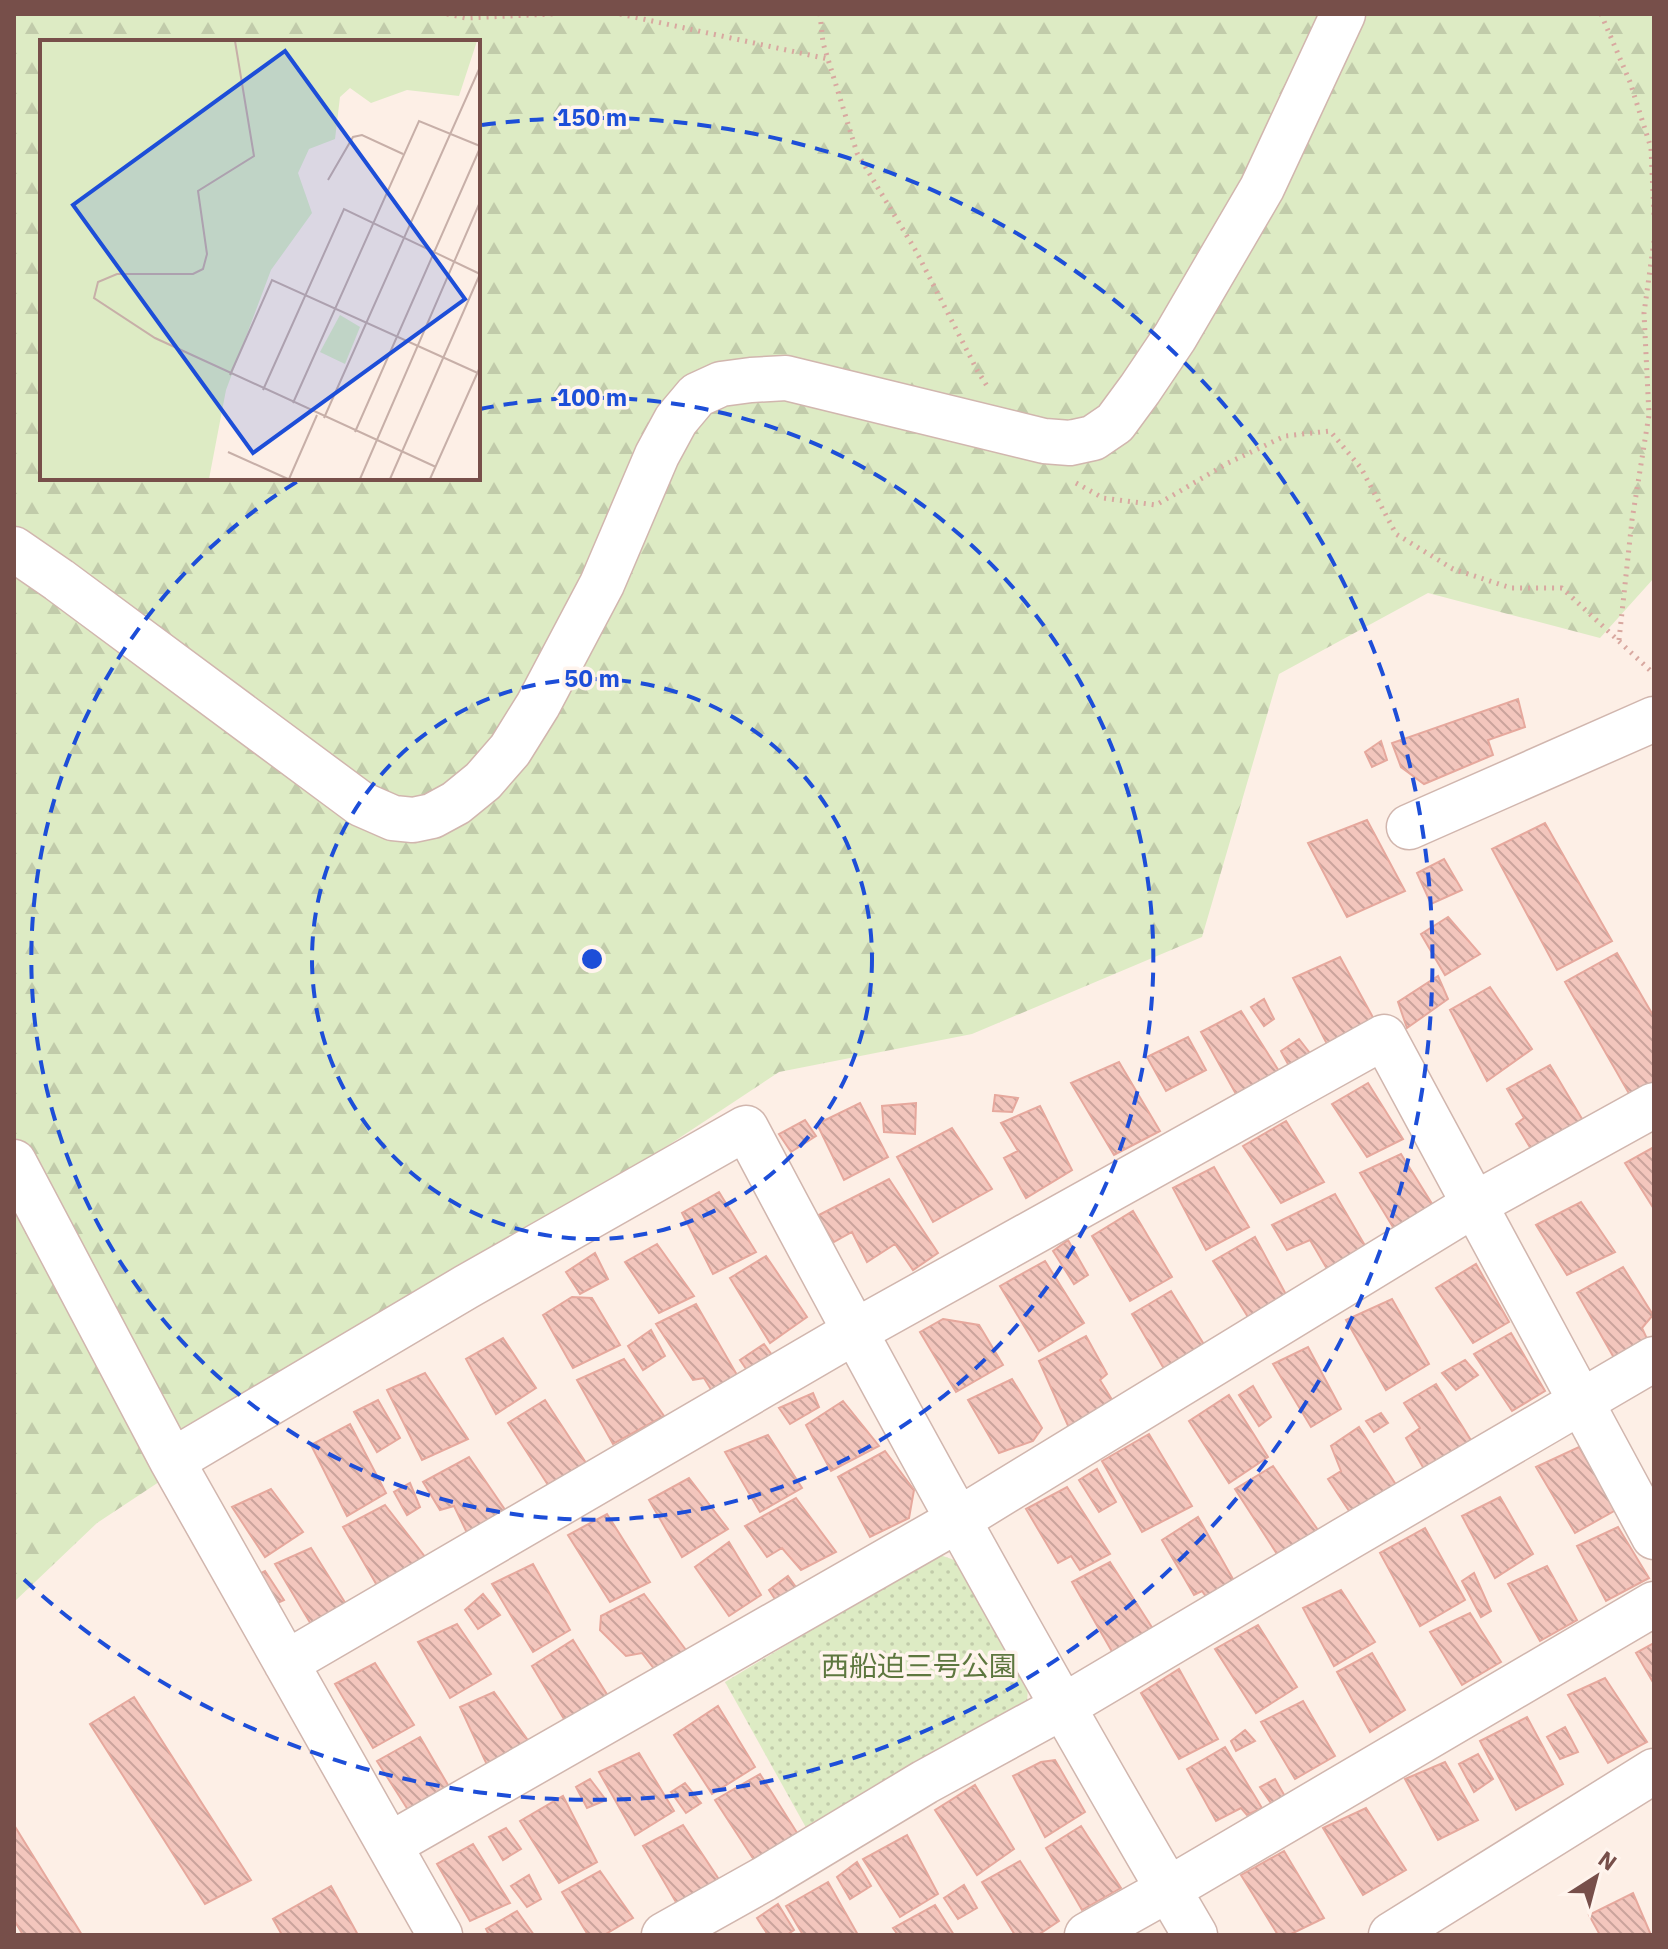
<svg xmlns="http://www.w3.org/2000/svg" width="1668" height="1949" viewBox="0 0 1668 1949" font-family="'IBM Plex Sans','Noto Sans JP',sans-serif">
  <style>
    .green { fill: url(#green-dots) }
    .forest { fill: url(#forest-firs); fill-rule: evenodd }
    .building { fill: url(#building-back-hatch); stroke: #e6a89d; stroke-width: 2 }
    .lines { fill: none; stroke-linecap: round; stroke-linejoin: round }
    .minor-casing { stroke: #d1b6ae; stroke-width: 47 }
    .path { stroke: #d8a8a0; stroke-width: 5; stroke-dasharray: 2 6; stroke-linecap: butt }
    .minor { stroke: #fff; stroke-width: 44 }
    .ring { fill: none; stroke: #1d4ed8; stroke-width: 4; stroke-dasharray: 14 10 }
    .labels { text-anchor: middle; stroke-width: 7; stroke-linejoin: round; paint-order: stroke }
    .park-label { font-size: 28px; fill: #5d773f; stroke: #fff4ed }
    .inset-road { fill: none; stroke: #c7afa8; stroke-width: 2 }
    .view { fill: #1d4ed8; fill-opacity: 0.15; stroke: #1d4ed8; stroke-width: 4 }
    .inset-edge { fill: none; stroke: #774f4a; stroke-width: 4 }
    .centre { fill: #1d4ed8; stroke: #fff4ed; stroke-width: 4 }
    .ring-label { font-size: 24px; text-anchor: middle; font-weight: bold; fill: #1d4ed8; stroke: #fff4ed; stroke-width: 7; stroke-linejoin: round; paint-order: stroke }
  </style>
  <defs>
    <pattern id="green-dots" width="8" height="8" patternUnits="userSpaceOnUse" patternTransform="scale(2)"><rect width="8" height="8" fill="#ddebc4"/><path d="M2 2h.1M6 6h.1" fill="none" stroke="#c1cbaa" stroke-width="1.8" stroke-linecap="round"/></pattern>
    <pattern id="forest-firs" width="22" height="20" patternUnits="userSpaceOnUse" patternTransform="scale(2)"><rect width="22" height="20" fill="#ddebc4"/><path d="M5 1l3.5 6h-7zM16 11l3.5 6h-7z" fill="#c1cbaa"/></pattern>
    <pattern id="building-back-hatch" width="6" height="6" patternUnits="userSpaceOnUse" patternTransform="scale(2)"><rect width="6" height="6" fill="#f3c6bd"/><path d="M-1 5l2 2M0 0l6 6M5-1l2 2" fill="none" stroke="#caa39c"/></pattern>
  </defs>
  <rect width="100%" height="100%" fill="#fdefe6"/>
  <!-- green -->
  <path class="green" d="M937,1554l26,9 66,111 -2,28 -218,131 -84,-151z"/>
  <!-- forest -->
  <path class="forest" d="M14,14h1640v564l-54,60 -172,-45 -149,81 -77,263 -230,97 -193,38 -682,451 -83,79zM42,42h436v436h-436z"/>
  <!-- building -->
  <path class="building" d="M1518,699l7,28 -37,13 5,15 -69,29 -23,-17 -9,-24z
    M1381,741l6,19 -15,7 -7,-15z
    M1367,820l38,71 -58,26 -39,-74z
    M1545,823l67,118 -55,29 -65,-121z
    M1444,859l18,31 -31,14 -14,-31z
    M1448,917l32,37 -35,21 -24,-41z
    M1617,953l37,64v77l-19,10 -70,-122z
    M1340,957l36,66 -47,25 -36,-70z
    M1438,976l10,23 -41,29 -9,-26z
    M1490,987l42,62 -45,32 -37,-71z
    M1264,999l10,20 -10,7 -13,-19z
    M1241,1011l41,65 -42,25 -39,-69z
    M1188,1037l18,33 -40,21 -19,-34z
    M1299,1039l17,22 -22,14 -13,-24z
    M1119,1062l41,69 -46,24 -43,-72z
    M1550,1065l35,59 -51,30 -18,-30 8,-6 -17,-29z
    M1368,1083l35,56 -36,18 -35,-53z
    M995,1095l23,3 -6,14 -19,-1z
    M860,1103l28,54 -44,23 -27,-56z
    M916,1103l-1,31 -31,-2 -2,-26z
    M1040,1106l32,64 -46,28 -22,-40 14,-7 -17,-28z
    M805,1120l11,16 -25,16 -12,-18z
    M1286,1121l38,61 -43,21 -38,-57z
    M952,1128l40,61 -59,33 -36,-65z
    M1654,1147v62l-29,-46z
    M1401,1154l38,61 -40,22 -39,-64z
    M1214,1167l35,60 -43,23 -33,-62z
    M889,1179l49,74 -25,17 -18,-26 -28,18 -15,-30 -18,10 -17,-26z
    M719,1192l37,60 -43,22 -31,-61z
    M1335,1194l36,62 -38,23 -23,-39 -23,10 -15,-25z
    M1581,1202l34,50 -48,23 -31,-50z
    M1133,1211l39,66 -42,24 -38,-65z
    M1255,1237l34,63 -41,17 -35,-56z
    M1068,1240l20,35 -14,9 -21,-33z
    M657,1244l37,52 -35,17 -34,-51z
    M595,1253l13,26 -28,15 -14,-22z
    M766,1256l41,61 -37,26 -40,-65z
    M1045,1261l39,62 -45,28 -39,-65z
    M1476,1264l33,58 -36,21 -37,-55z
    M1623,1267l30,48 -11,13 7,15 -32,20 -40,-70z
    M1171,1291l37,60 -41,23 -35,-60z
    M572,1297l20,1 28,47 -47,23 -30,-53z
    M1392,1299l37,65 -43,26 -40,-70z
    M696,1304l48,83 -26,14 -14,-23 -11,2 -37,-56z
    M943,1319l36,6 24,40 -47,27 -36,-60z
    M651,1330l14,26 -22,14 -15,-24z
    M1511,1333l34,58 -33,20 -38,-57z
    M1086,1336l21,38 -7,6 14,23 -44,27 -31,-69z
    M503,1338l33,50 -40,26 -30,-55z
    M764,1344l16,22 -25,16 -15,-22z
    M1308,1347l33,62 -30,18 -38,-63z
    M624,1359l40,57 -51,28 -36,-64z
    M1465,1360l13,15 -22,15 -14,-17z
    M425,1373l43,66 -46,21 -35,-70z
    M1012,1379l30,49 -9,13 -34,12 -31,-53z
    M1436,1384l36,58 -48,27 -18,-31 14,-10 -16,-25z
    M1253,1386l18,31 -12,9 -20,-31z
    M813,1393l6,14 -29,17 -11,-16z
    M1229,1395l39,62 -39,26 -40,-62z
    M378,1400l22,38 -23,14 -23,-40z
    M545,1400l41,63 -38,22 -40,-62z
    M843,1401l36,45 -48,25 -25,-46z
    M1381,1413l7,10 -14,9 -8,-11z
    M350,1424l36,69 -39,23 -36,-71z
    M1359,1427l39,61 -47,26 -23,-35 13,-8 -10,-25z
    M1149,1434l43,72 -50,26 -40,-71z
    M768,1435l34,53 -42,24 -35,-60z
    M1579,1447l37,63 -41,23 -39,-66z
    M885,1451l29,39 -5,28 -39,19 -32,-60z
    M469,1457l41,60 -40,22 -16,-33 -14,4 -17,-28z
    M1273,1466l45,64 -39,27 -44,-68z
    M1097,1469l19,33 -17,10 -20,-32z
    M689,1478l39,51 -46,28 -33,-57z
    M410,1483l10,24 -13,8 -13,-23z
    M1067,1487l43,67 -30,16 -9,-14 -13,7 -32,-54z
    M271,1489l32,43 -38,25 -33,-50z
    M1500,1497l33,57 -38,24 -33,-62z
    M796,1498l40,54 -35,18 -19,-22 -15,9 -22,-31z
    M385,1505l44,57 -47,32 -39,-67z
    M607,1514l43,68 -40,20 -42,-67z
    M1198,1517l40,71 -26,17 -10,-14 -8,4 -32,-55z
    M1618,1527l31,51 -43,23 -29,-55z
    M1425,1528l40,72 -45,26 -40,-73z
    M729,1542l32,53 -32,21 -34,-49z
    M311,1548l40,64 -36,19 -40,-67z
    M1110,1562l43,67 -39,26 -42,-73z
    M533,1564l37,66 -37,22 -41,-68z
    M1547,1566l30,54 -37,21 -32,-57z
    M265,1571l19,29 -22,10 -15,-30z
    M1474,1573l17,38 -10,6 -19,-36z
    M788,1576l15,21 -21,13 -13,-20z
    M1341,1590l34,52 -41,24 -31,-58z
    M483,1594l17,21 -22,14 -13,-19z
    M644,1594l48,64 -34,16 -16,-21 -16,3 -26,-26 1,-14z
    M1470,1613l31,49 -39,23 -32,-53z
    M457,1624l34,50 -41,24 -32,-56z
    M1258,1625l39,62 -41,26 -41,-64z
    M573,1640l40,64 -43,25 -38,-63z
    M1654,1643v41l-18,-31z
    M1372,1653l33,57 -35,22 -33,-60z
    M375,1663l39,62 -41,23 -38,-64z
    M1179,1669l39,70 -39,20 -38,-66z
    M1605,1678l42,64 -39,21 -40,-68z
    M494,1692l38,54 -44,21 -28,-60z
    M134,1697l117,183 -46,24 -115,-180z
    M1303,1701l32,55 -40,23 -34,-57z
    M718,1706l37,61 -43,27 -38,-59z
    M1527,1717l36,67 -47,26 -36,-69z
    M1565,1727l13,25 -18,7 -13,-22z
    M1245,1730l10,11 -19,10 -5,-10z
    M420,1737l35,60 -40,24 -38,-60z
    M1225,1747l37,61 -15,7 -6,-7 -25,13 -29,-52z
    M639,1753l35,58 -39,24 -36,-63z
    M1478,1754l15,25 -19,13 -15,-28z
    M1055,1760l30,52 -40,25 -32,-61 28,-14z
    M1445,1762l33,58 -40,20 -33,-61z
    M760,1774l41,65 -45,24 -41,-63z
    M590,1779l16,21 -19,8 -11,-21z
    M1275,1779l15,26 -13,7 -17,-25z
    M685,1783l16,20 -15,10 -15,-21z
    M975,1785l39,64 -37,26 -42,-65z
    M563,1796l34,66 -38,21 -39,-62z
    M1366,1808l40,62 -43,25 -40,-67z
    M14,1825l68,110h-59l-9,-15z
    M683,1825l39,59 -42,25 -37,-63z
    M1081,1826l40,62 -39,22 -36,-62z
    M506,1828l15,21 -18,11 -14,-23z
    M907,1835l31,59 -38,23 -37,-58z
    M473,1844l37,59 -40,18 -33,-57z
    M1284,1851l40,67 -35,17h-11l-37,-60z
    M1020,1861l39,60 -21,14h-23l-33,-53z
    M857,1862l14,24 -21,13 -13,-22z
    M600,1871l33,47 -29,17h-16l-26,-43z
    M529,1875l12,24 -14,8 -16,-21z
    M828,1882l30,53h-55l-17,-29z
    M964,1885l13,23 -19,11 -14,-21z
    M331,1886l27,49h-76l-9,-16z
    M1633,1893l18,42h-51l-11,-20z
    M778,1904l16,26 -7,5h-19l-11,-17z
    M935,1905l19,30h-56l-5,-7z
    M517,1911l17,24h-45l-3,-6z"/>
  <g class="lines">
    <defs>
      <path id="minor" d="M14,549l45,31 302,224 32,14 20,2 19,-4 24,-13 27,-22 27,-31 28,-45 64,-121 55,-129 19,-35 21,-25 24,-11 30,-4 35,-2 258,63 26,2 23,-5 22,-15 25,-34 35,-52 87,-149 81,-174
        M1409,827l245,-108
        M14,1162l158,299 268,474
        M172,1461l294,-174 280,-159c144,272 293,542 449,807
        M286,1663l568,-331 530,-295 270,500
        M391,1844l567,-324 517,-316 179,-99
        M664,1935l100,-56 161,-97 139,-76 280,-166 310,-181
        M1087,1935l82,-46 485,-285
        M1391,1935l263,-164"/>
    </defs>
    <!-- minor casing -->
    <use href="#minor" class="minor-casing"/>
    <!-- path -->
    <path class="path" d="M447,14l19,4 87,-4
      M620,14l208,45
      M820,14l3,29 34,110 59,98 61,119 10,16
      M1601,14l29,68 21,66 3,67
      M1076,483l27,15 53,7 72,-42 57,-27 45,-5 31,37 35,66 57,35 58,19h51l92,86
      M1619,640l13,-120 17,-105 -5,-102 10,-72"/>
    <!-- minor -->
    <use href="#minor" class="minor"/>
  </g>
  <!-- distance rings -->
  <g class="ring">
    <circle cx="592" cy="959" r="280"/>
    <path d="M480 409A561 561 0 1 1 303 478"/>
    <path d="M482 125A841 841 0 1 1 18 1574"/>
  </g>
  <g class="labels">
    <!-- park labels -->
    <g class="park-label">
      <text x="919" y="1676">西船迫三号公園</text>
    </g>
  </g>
  <!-- overview -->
  <g transform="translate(40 40)">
    <rect width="440" height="440" fill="#fdefe6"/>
    <path d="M300,275l20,12 -15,37 -25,-12z" fill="#ddebc4"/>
    <path d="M0,1h437l-18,55 -52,-6 -36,13 -21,-15 -10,9 -5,42 -26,10 -11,24 14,40 -41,57 -45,120 -17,89h-169z" fill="#ddebc4"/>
    <path class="inset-road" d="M195,1l19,115 -56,35 9,63 -4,15 -10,5h-76l-19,8 -4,16 61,40 281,129M288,140l25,-43 9,-2 41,19M190,335l42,-95 208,94M223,350l81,-181 136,65M253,363l126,-282 61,25M284,378l156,-351M315,392l125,-284M188,412l60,27M249,439l28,-64M320,439l120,-277M350,439l90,-205M390,439l50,-112"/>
    <path class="view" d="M245,11l180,248 -212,154 -180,-248z"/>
    <rect width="440" height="440" class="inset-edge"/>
  </g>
  <circle cx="592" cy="959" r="12" class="centre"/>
  <g class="ring-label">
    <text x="592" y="126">150 m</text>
    <text x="592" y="406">100 m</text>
    <text x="592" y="687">50 m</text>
  </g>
  <!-- border -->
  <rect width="1668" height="1949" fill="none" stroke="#774f4a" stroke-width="32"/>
  <!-- north arrow -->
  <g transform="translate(1596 1877) rotate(36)" stroke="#fff4ed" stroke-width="6" paint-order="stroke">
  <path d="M0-6L14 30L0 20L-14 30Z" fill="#774f4a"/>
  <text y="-12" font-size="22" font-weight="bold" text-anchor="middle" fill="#774f4a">N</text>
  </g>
</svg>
